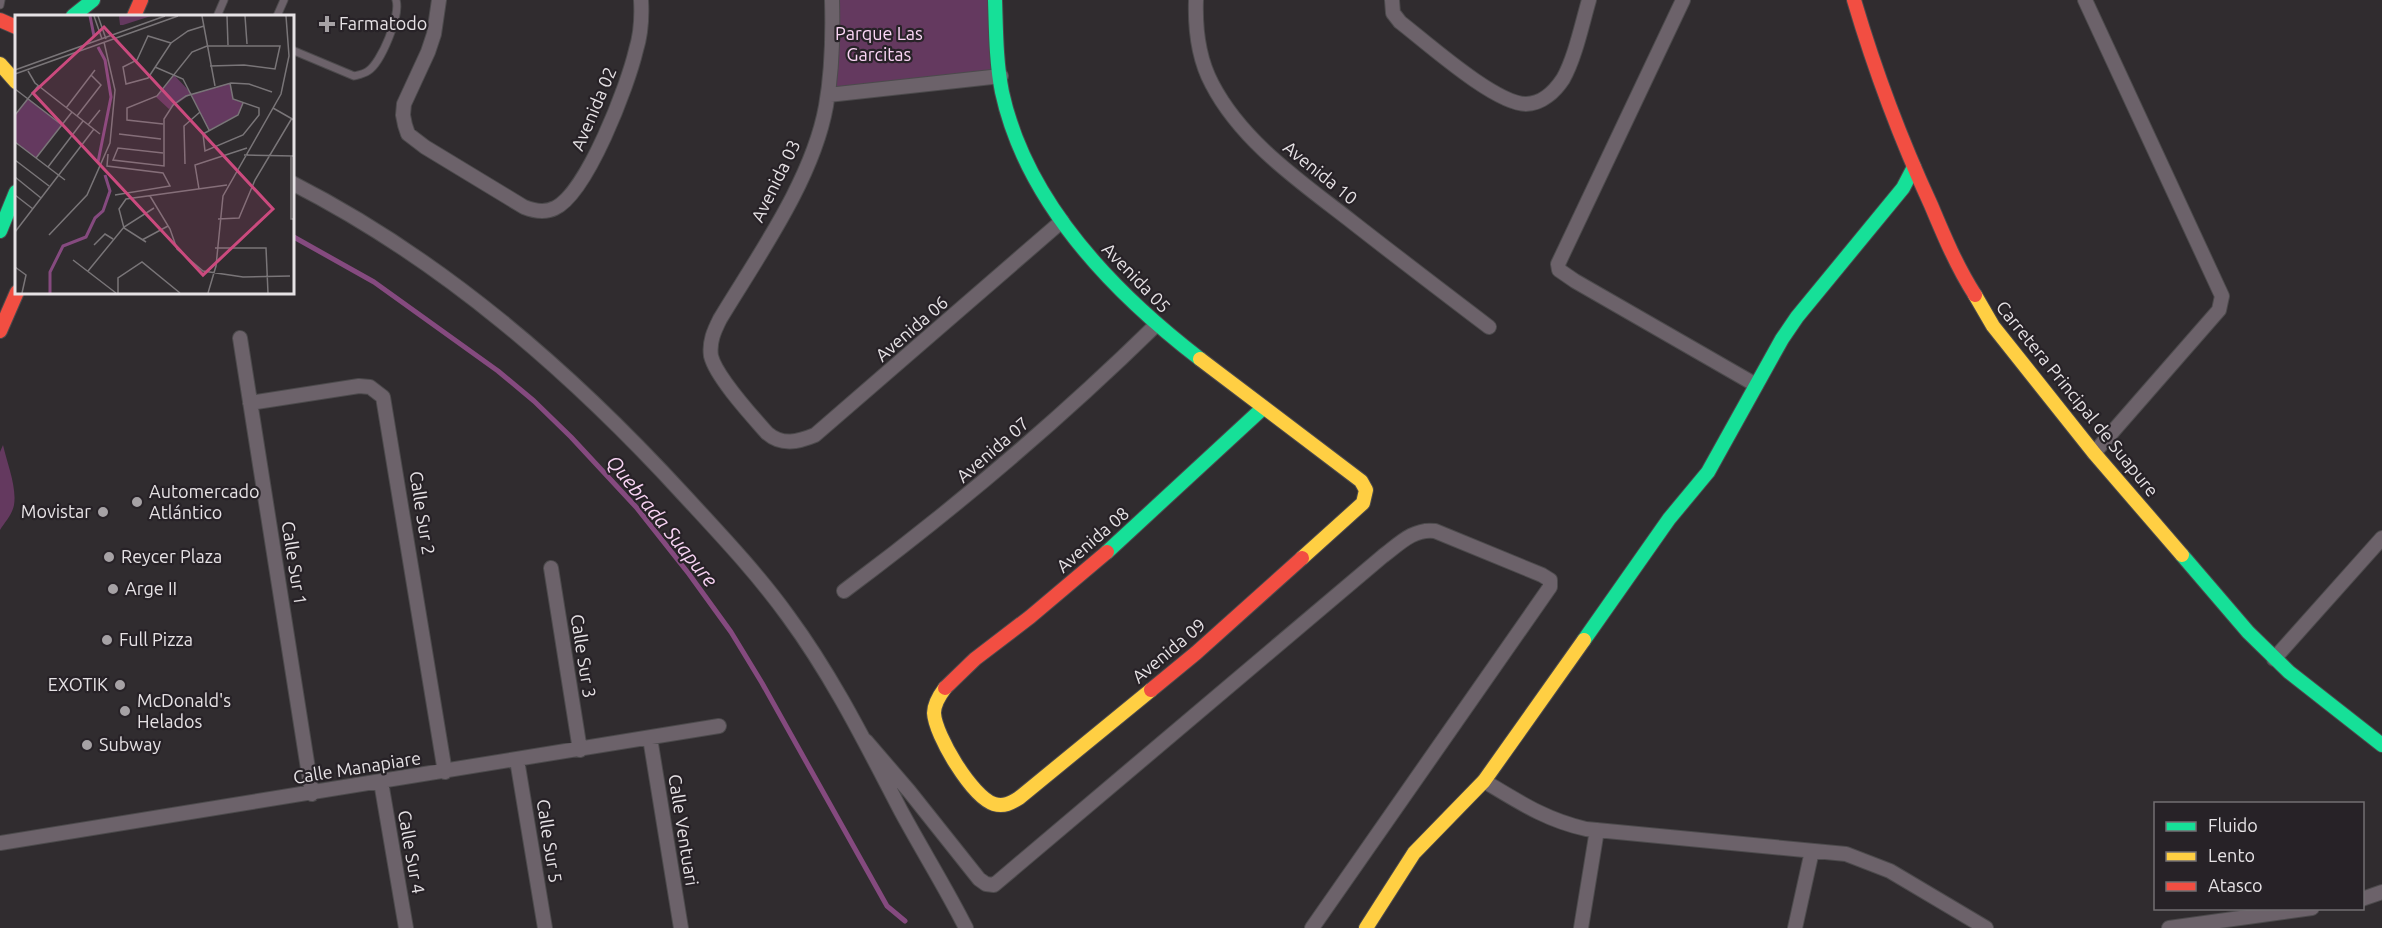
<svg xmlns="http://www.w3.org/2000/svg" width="2382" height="928" viewBox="0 0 2382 928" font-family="Ubuntu,sans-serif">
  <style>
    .green { fill: #64395f }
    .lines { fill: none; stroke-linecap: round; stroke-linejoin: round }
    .stream { stroke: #854a7f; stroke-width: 5 }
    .lane-casing { stroke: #4c4a4c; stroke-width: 9 }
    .street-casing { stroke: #4c4a4c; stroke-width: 16 }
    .fast-casing { stroke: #4c4a4c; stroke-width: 16 }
    .slow-casing { stroke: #4c4a4c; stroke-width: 16 }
    .jam-casing { stroke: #4c4a4c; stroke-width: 16 }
    .lane { stroke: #6c626a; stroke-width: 7 }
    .street { stroke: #6c626a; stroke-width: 14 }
    .fast { stroke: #16e098; stroke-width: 14 }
    .slow { stroke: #ffcf43; stroke-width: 14 }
    .jam { stroke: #f24e42; stroke-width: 14 }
    .poi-dot { fill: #a6a2a5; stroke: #272227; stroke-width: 2 }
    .labels { text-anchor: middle; stroke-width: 4.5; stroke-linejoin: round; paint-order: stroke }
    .poi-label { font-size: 18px; fill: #e6e2e5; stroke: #272227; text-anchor: start }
    .park-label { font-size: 18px; fill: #fbd6f6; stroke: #272227 }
    .street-label { font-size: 18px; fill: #e6e2e5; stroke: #272227 }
    .water-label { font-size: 20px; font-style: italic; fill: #f9d4f4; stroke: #272227 }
    .inset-river { fill: none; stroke: #854a7f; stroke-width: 3 }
    .inset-road { fill: none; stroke: #797578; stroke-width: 1.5 }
    .view { fill: #cb4a7e; fill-opacity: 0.15; stroke: #cb4a7e; stroke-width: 3 }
    .inset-edge { fill: none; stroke: #e6e2e5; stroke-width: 3 }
  </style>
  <rect width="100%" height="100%" fill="#302c2f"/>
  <!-- green -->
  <path class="green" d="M832,0h163l6,76 -173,19z
    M3,445c4,18 14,42 11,60 -2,10 -9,17 -14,25v-78z"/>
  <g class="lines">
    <!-- stream -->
    <path class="stream" d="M292,236l82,46 124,89 36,30 37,36 65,70 53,67 42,58 31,51 125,223 18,15"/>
    <defs>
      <path id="lane" d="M0,5l1,-5
        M220,16l-2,-2 6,-14
        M277,16l7,-16
        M292,50l62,26c4,-1 10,-2 14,-5 13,-8 33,-56 28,-71"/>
      <path id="street" d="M439,0l-5,34 -6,18 -24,52 -1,11 2,10 3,9 17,13 99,60c10,4 21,6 31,1 32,-15 73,-123 81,-158 5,-16 6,-33 5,-50
        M832,0c1,35 0,72 -6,106 -13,73 -68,150 -106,213 -6,12 -11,23 -9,37 5,21 41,60 56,77 15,13 31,9 48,2l247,-214
        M1196,0c-1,29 2,58 16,84 30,58 89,98 139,137 46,36 92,71 138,106
        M1392,0l1,13 7,9c26,20 95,82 126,82 16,0 29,-13 37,-25 12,-21 19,-55 26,-79
        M1683,0l-125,264 1,6 16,11 181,104
        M2085,0l137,296 -3,14 -125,143
        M828,95l173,-19
        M292,183c151,77 279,189 392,312 36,39 73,78 104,121 45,61 78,128 113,195 21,39 45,77 65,117
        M240,338l72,456
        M250,403l109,-17 11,1 13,10 62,375
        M551,568l29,182
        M844,591c110,-82 214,-170 312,-266
        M2274,659l108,-121
        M650,738l31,190
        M866,741l43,50 70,88 7,5 8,1 389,-329c16,-12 31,-28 52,-25l107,44 8,5v7l-238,341
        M517,760l28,168
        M1484,781c35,21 62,39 102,48l260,25 44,17 96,57
        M381,782l25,146
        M0,843l719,-117
        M2362,899l20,-7
        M1581,928l16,-98
        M1795,928l17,-77
        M2169,928l143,-20"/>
      <path id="fast" d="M995,0c1,30 1,62 7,92 24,111 111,200 198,267
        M73,16l20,-16
        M0,231l16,-39
        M1107,552l156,-144
        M2182,555l66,77 41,40 93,73
        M1584,640l85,-121 39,-47 74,-133 15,-22 106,-129 11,-21"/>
      <path id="slow" d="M0,64l16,18
        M1975,295l18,31 101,127 88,102
        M1200,359l161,122 5,9 -3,13 -61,55
        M945,688c-6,8 -11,16 -11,25 1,22 38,84 60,91 10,3 17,-1 25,-6l132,-108
        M1366,928l48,-75 70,-72 100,-141"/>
      <path id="jam" d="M1854,0c21,71 46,138 77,205 13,31 26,62 44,90
        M134,16l7,-16
        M0,20l16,7
        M0,331l17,-39
        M945,688l30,-29 55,-42 77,-65
        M1151,690l45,-37 106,-95"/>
    </defs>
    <!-- lane casing -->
    <use href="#lane" class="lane-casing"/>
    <!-- street casing -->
    <use href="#street" class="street-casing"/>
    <!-- fast casing -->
    <use href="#fast" class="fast-casing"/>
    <!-- slow casing -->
    <use href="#slow" class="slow-casing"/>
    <!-- jam casing -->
    <use href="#jam" class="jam-casing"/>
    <!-- lane -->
    <use href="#lane" class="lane"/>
    <!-- street -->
    <use href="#street" class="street"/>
    <!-- fast -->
    <use href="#fast" class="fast"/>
    <!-- slow -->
    <use href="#slow" class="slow"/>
    <!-- jam -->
    <use href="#jam" class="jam"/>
  </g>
  <!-- markers -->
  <g class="poi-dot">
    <path d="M324 15h6v6h6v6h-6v6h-6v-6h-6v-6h6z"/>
    <circle cx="137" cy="502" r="6"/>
    <circle cx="103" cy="512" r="6"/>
    <circle cx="109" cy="557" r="6"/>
    <circle cx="113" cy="589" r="6"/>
    <circle cx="107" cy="640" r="6"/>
    <circle cx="120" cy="685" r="6"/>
    <circle cx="125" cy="711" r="6"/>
    <circle cx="87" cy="745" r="6"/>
  </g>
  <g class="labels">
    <!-- poi labels -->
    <g class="poi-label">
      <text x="339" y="30">Farmatodo</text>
      <text x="149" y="498">Automercado<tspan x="149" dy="21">Atlántico</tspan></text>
      <text x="91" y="518" text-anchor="end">Movistar</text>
      <text x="121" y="563">Reycer Plaza</text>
      <text x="125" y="595">Arge II</text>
      <text x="119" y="646">Full Pizza</text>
      <text x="108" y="691" text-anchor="end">EXOTIK</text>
      <text x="137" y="707">McDonald's<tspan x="137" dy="21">Helados</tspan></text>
      <text x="99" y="751">Subway</text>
    </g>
    <!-- park labels -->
    <g class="park-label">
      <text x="879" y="40">Parque Las<tspan x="879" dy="21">Garcitas</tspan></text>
    </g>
    <!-- street labels -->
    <g class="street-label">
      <text transform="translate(594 109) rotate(-67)" y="6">Avenida 02</text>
      <text transform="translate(1320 173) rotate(39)" y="6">Avenida 10</text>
      <text transform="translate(776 181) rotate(-64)" y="6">Avenida 03</text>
      <text transform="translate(1136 278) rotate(46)" y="6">Avenida 05</text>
      <text transform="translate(912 329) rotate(-41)" y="6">Avenida 06</text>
      <text transform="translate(2077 399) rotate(51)" y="6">Carretera Principal de Suapure</text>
      <text transform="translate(993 450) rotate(-41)" y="6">Avenida 07</text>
      <text transform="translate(422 513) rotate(81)" y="6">Calle Sur 2</text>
      <text transform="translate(1093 540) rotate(-41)" y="6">Avenida 08</text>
      <text transform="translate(294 563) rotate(81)" y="6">Calle Sur 1</text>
      <text transform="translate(1169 651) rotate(-40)" y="6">Avenida 09</text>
      <text transform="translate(583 656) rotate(81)" y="6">Calle Sur 3</text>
      <text transform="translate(357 768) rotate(-9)" y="6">Calle Manapiare</text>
      <text transform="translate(683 830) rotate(81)" y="6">Calle Ventuari</text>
      <text transform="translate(549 841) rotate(81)" y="6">Calle Sur 5</text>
      <text transform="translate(411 852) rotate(80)" y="6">Calle Sur 4</text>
    </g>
    <!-- water labels -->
    <g class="water-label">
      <text transform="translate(662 521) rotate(51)" y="7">Quebrada Suapure</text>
    </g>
  </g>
  <!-- overview -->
  <g transform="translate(15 15)">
    <rect width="279" height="279" fill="#302c2f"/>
    <path d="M104,1h32l-28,9h-3zM159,60l18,19 38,-11 3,16 10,4 -4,11 -30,16 -18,-36 -22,15 -13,-12zM13,83l34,27 -26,33 -21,-16v-27z" fill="#64395f"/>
    <path class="inset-river" d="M75,1l4,20M83,32l7,13 6,37 -13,65M35,278v-21l13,-26 23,-9 9,-19 8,-7 7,-20 -5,-16"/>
    <path class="inset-road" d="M79,1l8,23M83,1l8,23M187,1l13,70M212,1l1,29M230,1l2,28M156,28l-23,-7 -11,24 -14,7 3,17 22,-6 23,-35 17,-12 16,-5M140,52l28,12 26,51M0,55l150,-54M13,56l7,12 65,51M0,59l163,-58M215,68l3,16 26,9v7l-16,20 -38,16 -2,-17 35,-19 5,-12M0,74l47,36M51,93l29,-38M258,93l21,12M0,100l23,-29M62,101l24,-31 -10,-10M148,109l-36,-4v-12l30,-12 35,-44 15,-6h73l-5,23 -31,-4 -34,1M73,110l12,-15M104,119l42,5M0,127l50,38M148,138l-45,-5 -5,12 51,6v-47l9,-14 13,-9 45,-13 18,1 23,8M93,139l-1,12 56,7 7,13 -55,9M229,140l50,1M276,141v63h3M21,143l36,-46M0,145l34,26M170,149l-1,-38 16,-14M33,152l35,-46M0,162l26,21M184,174l-4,-24 52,-17M0,180l18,14M135,181l20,33 7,20 26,22 40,6 47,-1M203,204l21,-1 16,-38 37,-62M0,217l79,-103M34,220l38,-40 23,-52 5,-53 -11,-48M127,225l26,-14M131,227l-22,-14 -5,-19 7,-10 101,-14M79,230l11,-11 8,5M200,233h51l2,45M58,245l43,33M0,252l11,8 -4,18M73,256l36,-44 30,-19M103,278v-15l24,-16 38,31M193,278l8,-27 7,-70 58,-102 8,-38 -3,-40"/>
    <path class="view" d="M89,12l169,182 -70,66 -170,-182z"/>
    <rect width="279" height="279" class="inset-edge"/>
  </g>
  <!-- legend -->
  <rect x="2154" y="802" width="210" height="108" fill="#272227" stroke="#736f73" stroke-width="1.5"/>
  <rect x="2166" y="822" width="30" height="9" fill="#16e098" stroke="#736f73" stroke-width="1.5"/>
  <text x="2208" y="832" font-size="18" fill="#e6e2e5">Fluido</text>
  <rect x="2166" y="852" width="30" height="9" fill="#ffcf43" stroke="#736f73" stroke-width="1.5"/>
  <text x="2208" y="862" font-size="18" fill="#e6e2e5">Lento</text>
  <rect x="2166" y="882" width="30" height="9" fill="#f24e42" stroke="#736f73" stroke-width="1.5"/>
  <text x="2208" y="892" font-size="18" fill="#e6e2e5">Atasco</text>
</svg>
